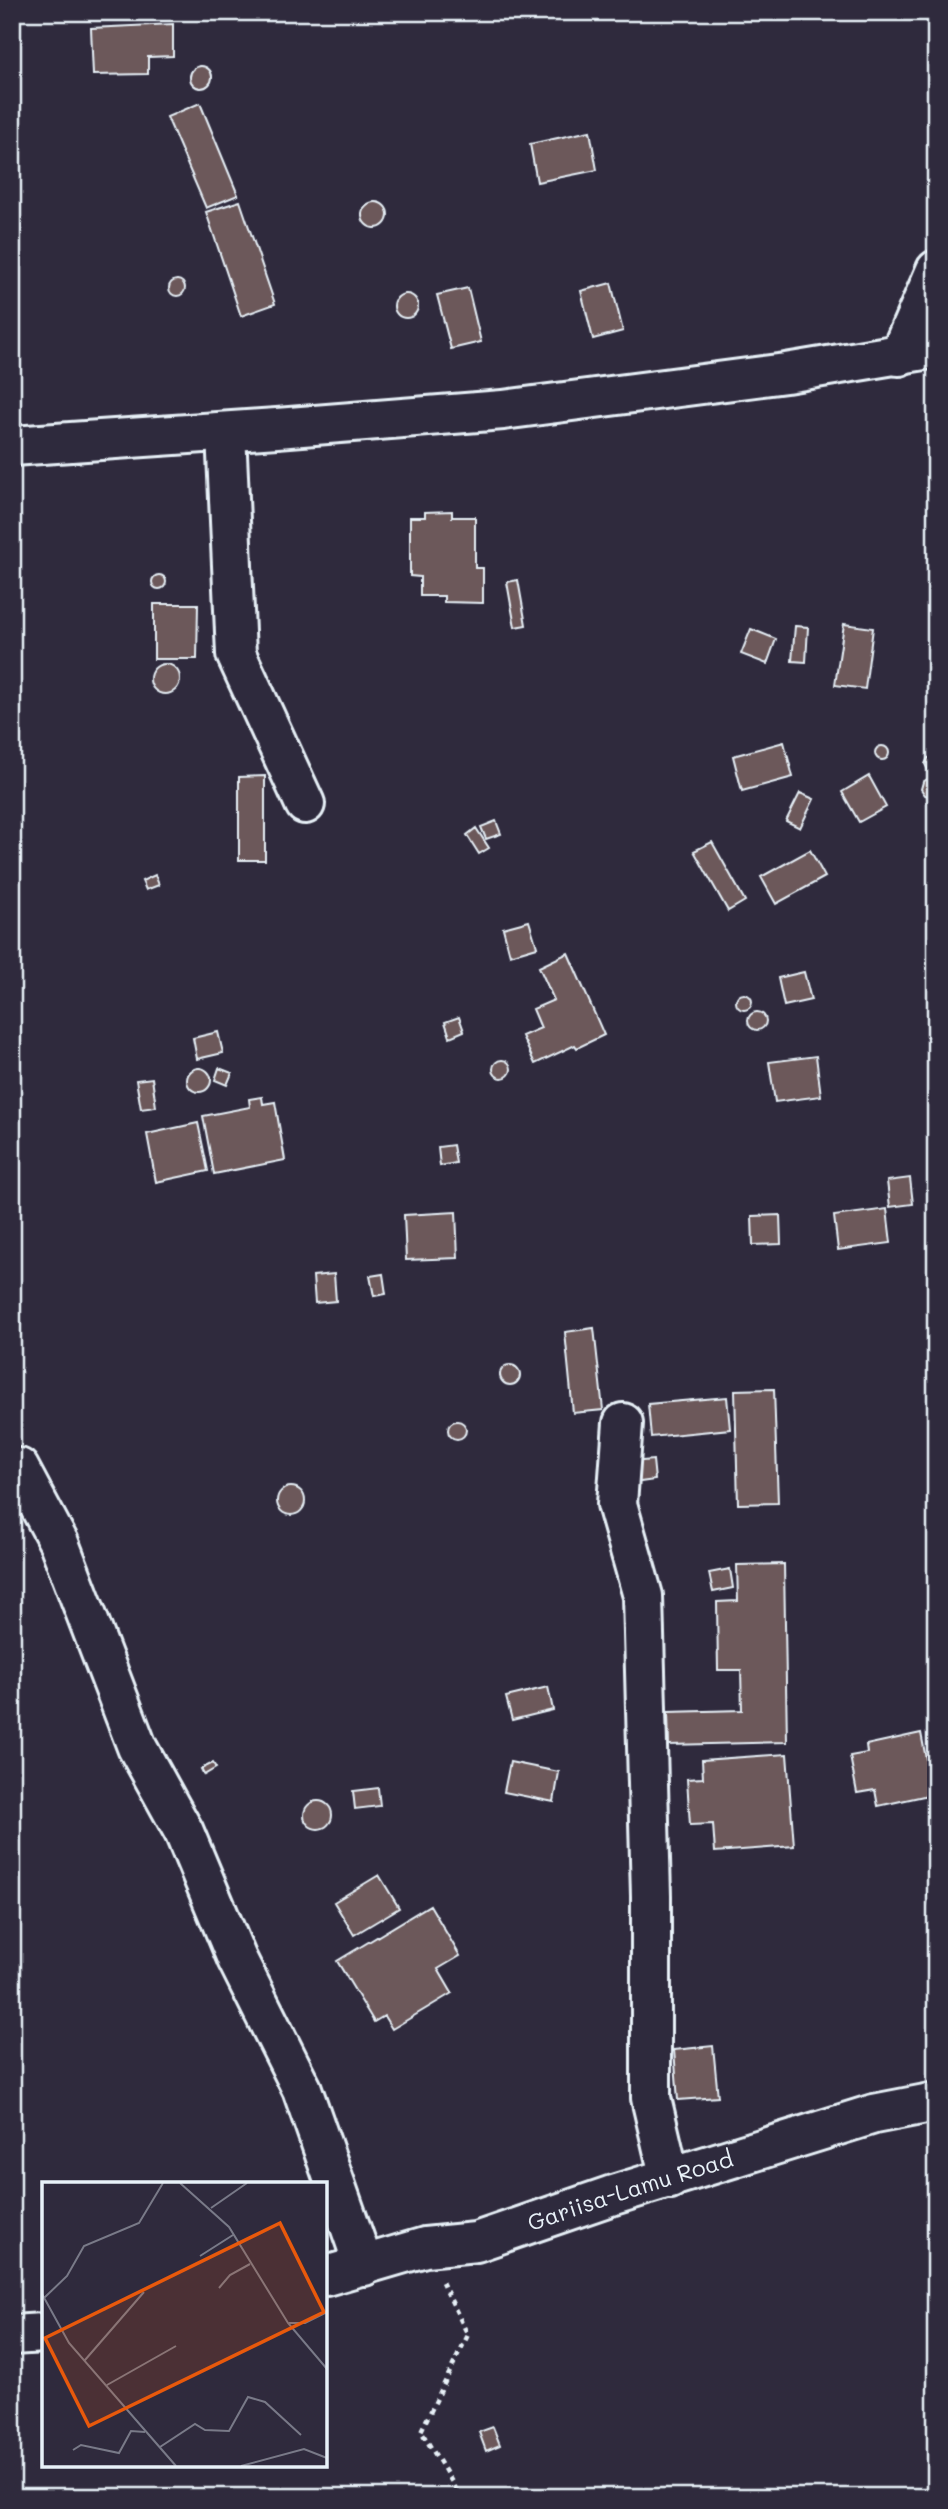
<svg xmlns="http://www.w3.org/2000/svg" width="948" height="2509" viewBox="0 0 948 2509" font-family="Mali,sans-serif">
  <style>
    .building { fill: #6c585a; stroke: #e8f1f8; stroke-width: 2 }
    .lines { fill: none; stroke-linecap: round; stroke-linejoin: round }
    .minor-casing { stroke: #e8f1f8; stroke-width: 44 }
    .path { stroke: #e8f1f8; stroke-width: 4.5; stroke-dasharray: 5 5; stroke-linecap: butt }
    .minor { stroke: #2f2a3d; stroke-width: 38 }
    .labels { text-anchor: middle; stroke-width: 5; stroke-linejoin: round; paint-order: stroke }
    .street-label { font-size: 23px; fill: #e8f1f8; stroke: #2f2a3d }
    .inset-road { fill: none; stroke: #797a88; stroke-width: 2 }
    .view { fill: #e8590c; fill-opacity: 0.15; stroke: #e8590c; stroke-width: 3.5 }
    .inset-edge { fill: none; stroke: #e8f1f8; stroke-width: 3.5 }
  </style>
  <rect width="100%" height="100%" fill="#2f2a3d"/>
  <filter id="ink" filterUnits="userSpaceOnUse"><feTurbulence type="fractalNoise" baseFrequency=".0143" numOctaves="2"/><feDisplacementMap in="SourceGraphic" scale="14" xChannelSelector="R" yChannelSelector="G"/><feConvolveMatrix kernelMatrix="1 2 1 2 8 2 1 2 1" color-interpolation-filters="sRGB"/></filter>
  <g filter="url(#ink)">
    <!-- building -->
    <path class="building" d="M173,24v32l-25,1v17l-55,1 -2,-47z
      M190 77a11 11 0 1 1 22 0a11 11 0 1 1-22 0Z
      M200,103l38,92 -32,13 -39,-91z
      M590,131l7,39 -60,12 -7,-38z
      M240,201l35,103 -34,12 -35,-104z
      M362 215a13 13 0 1 1 26 0a13 13 0 1 1-26 0Z
      M169 288a8 8 0 1 1 16 0a8 8 0 1 1-16 0Z
      M611,283l12,48 -30,8 -12,-48z
      M468,288l13,54 -30,7 -14,-54z
      M394 306a12 12 0 1 1 24 0a12 12 0 1 1-24 0Z
      M452,511v6h23v51h8v35l-39,-1v-6h-24v-19l-10,-1v-59h15v-5z
      M152 582a7 7 0 1 1 14 0a7 7 0 1 1-14 0Z
      M518,580l8,45 -11,2 -8,-45z
      M154,604h44l-1,55h-43z
      M844,624l29,4 -8,61 -30,-4z
      M795,626l13,1 -2,35 -14,-1z
      M751,629l25,10 -9,25 -26,-10z
      M150 679a15 15 0 1 1 30 0a15 15 0 1 1-30 0Z
      M784,742l9,35 -51,14 -9,-35z
      M875 753a7 7 0 1 1 14 0a7 7 0 1 1-14 0Z
      M934,756l2,16 -2,1 -6,-3 -3,-6 3,-6z
      M265,776v84h-26v-83z
      M869,776l17,31 -27,15 -17,-30z
      M929,778l7,2v14l-5,3 -6,-2 -4,-6 2,-7z
      M800,793l14,6 -14,29 -14,-7z
      M496,821l5,13 -15,5 -5,-12z
      M476,828l13,20 -10,6 -12,-19z
      M712,842l33,59 -17,10 -34,-60z
      M810,850l15,27 -49,27 -15,-27z
      M155,875l4,10 -13,5 -4,-9z
      M529,921l8,26 -27,8 -7,-27z
      M568,953l36,82 -27,13 -2,-3 -40,19 -13,-28 19,-8 -8,-19 21,-9 -15,-33z
      M804,972l7,28 -27,6 -6,-28z
      M736 1002a8 8 0 1 1 16 0a8 8 0 1 1-16 0Z
      M748 1021a9 9 0 1 1 18 0a9 9 0 1 1-18 0Z
      M459,1017l5,14 -14,6 -5,-15z
      M218,1032l5,21 -26,6 -4,-21z
      M816,1056l5,40 -46,6 -6,-40z
      M493 1069a9 9 0 1 1 18 0a9 9 0 1 1-18 0Z
      M219,1068l13,5 -5,12 -12,-5z
      M187 1080a12 12 0 1 1 24 0a12 12 0 1 1-24 0Z
      M152,1078l4,29 -15,2 -5,-29z
      M262,1097l1,7 12,-2 10,58 -71,14 -11,-58 47,-9 -1,-8z
      M198,1123l10,48 -52,11 -9,-48z
      M453,1145l3,18 -16,3 -2,-19z
      M910,1178l3,26 -23,3 -3,-26z
      M887,1209l4,34 -53,7 -4,-34z
      M456,1212l2,46 -52,2 -2,-45z
      M780,1215l1,29 -28,1 -1,-29z
      M334,1274l2,27 -21,2 -2,-27z
      M383,1274l3,20 -12,2 -4,-20z
      M594,1328l9,82 -30,3 -8,-81z
      M500 1375a10 10 0 1 1 20 0a10 10 0 1 1-20 0Z
      M774,1389l4,114 -40,1 -3,-114z
      M727,1397l3,32 -79,8 -3,-33z
      M448 1430a9 9 0 1 1 18 0a9 9 0 1 1-18 0Z
      M653,1460l2,20 -22,3 -2,-21z
      M277 1501a14 14 0 1 1 28 0a14 14 0 1 1-28 0Z
      M784,1564l3,178 -118,3 -1,-33 74,-2 -1,-40h-23l-1,-68 21,-1 -1,-36z
      M730,1569l3,19 -20,4 -4,-19z
      M548,1687l5,23 -41,10 -6,-23z
      M921,1733l7,36 8,-2v20l-4,1 1,6 -55,12 -3,-16 -18,3 -7,-37 17,-3 -1,-8z
      M787,1754l7,92 -79,6 -2,-28 -23,1 -3,-46 16,-1 -1,-18z
      M510,1762l49,10 -5,30 -50,-10z
      M213,1763l3,5 -12,7 -3,-6z
      M378,1788l2,18 -25,3 -2,-18z
      M304 1815a14 14 0 1 1 28 0a14 14 0 1 1-28 0Z
      M379,1875l20,33 -45,27 -20,-33z
      M936,1892v36l-8,-34z
      M430,1905l30,51 -22,13 14,24 -60,36 -8,-13 -10,6 -37,-61z
      M713,2046l5,51 -40,3 -4,-50z
      M493,2427l7,18 -14,6 -7,-19z"/>
    <g class="lines">
      <defs>
        <g id="minor">
          <path d="M899,356l37,-86"/>
          <path d="M226,432l10,222 69,150"/>
          <path d="M12,446l265,-18 226,-18 283,-37 150,-25"/>
          <path d="M623,1423l-6,81 26,92 8,300v202l19,81"/>
          <path d="M19,1468l40,75 78,204 47,85 53,127 65,130 62,177"/>
          <path id="s1" d="M326,2276l99,-29 51,-5 134,-46 264,-82 62,-12"/>
          <path d="M12,2335l32,-2"/>
        </g>
      </defs>
      <!-- minor casing -->
      <use href="#minor" class="minor-casing"/>
      <!-- path -->
      <path class="path" d="M442,2282l26,53 -47,96 40,66"/>
      <!-- minor -->
      <use href="#minor" class="minor"/>
    </g>
  </g>
  <g class="labels">
    <!-- street labels -->
    <g class="street-label">
      <text dy="8" stroke="none"><textPath href="#s1" startOffset="317">Gariisa-Lamu Road</textPath></text>
    </g>
  </g>
  <!-- overview -->
  <g transform="translate(42 2182)">
    <rect width="285" height="285" fill="#2f2a3d"/>
    <path class="inset-road" d="M138,1l49,44 59,96 39,46M169,26l36,-25M158,74l33,-21M177,106l11,-13 20,-11M0,112l27,49 107,123M2,116l23,-22 17,-30 55,-23 24,-40M247,141h16l22,-11M43,178l59,-68M65,203l69,-39M118,265l35,-23 10,6 24,1 19,-34 17,5 36,33M31,268l8,-5 38,8 12,-22 14,1M199,284l63,-17 23,9"/>
    <path class="view" d="M238,41l44,89 -235,114 -44,-88z"/>
    <rect width="285" height="285" class="inset-edge"/>
  </g>
  <!-- margin -->
  <rect width="948" height="2509" fill="none" stroke="#2f2a3d" stroke-width="42"/>
  <rect x="21" y="21" width="906" height="2467" fill="none" stroke="#e8f1f8" stroke-width="2.5" filter="url(#ink)"/>
</svg>
